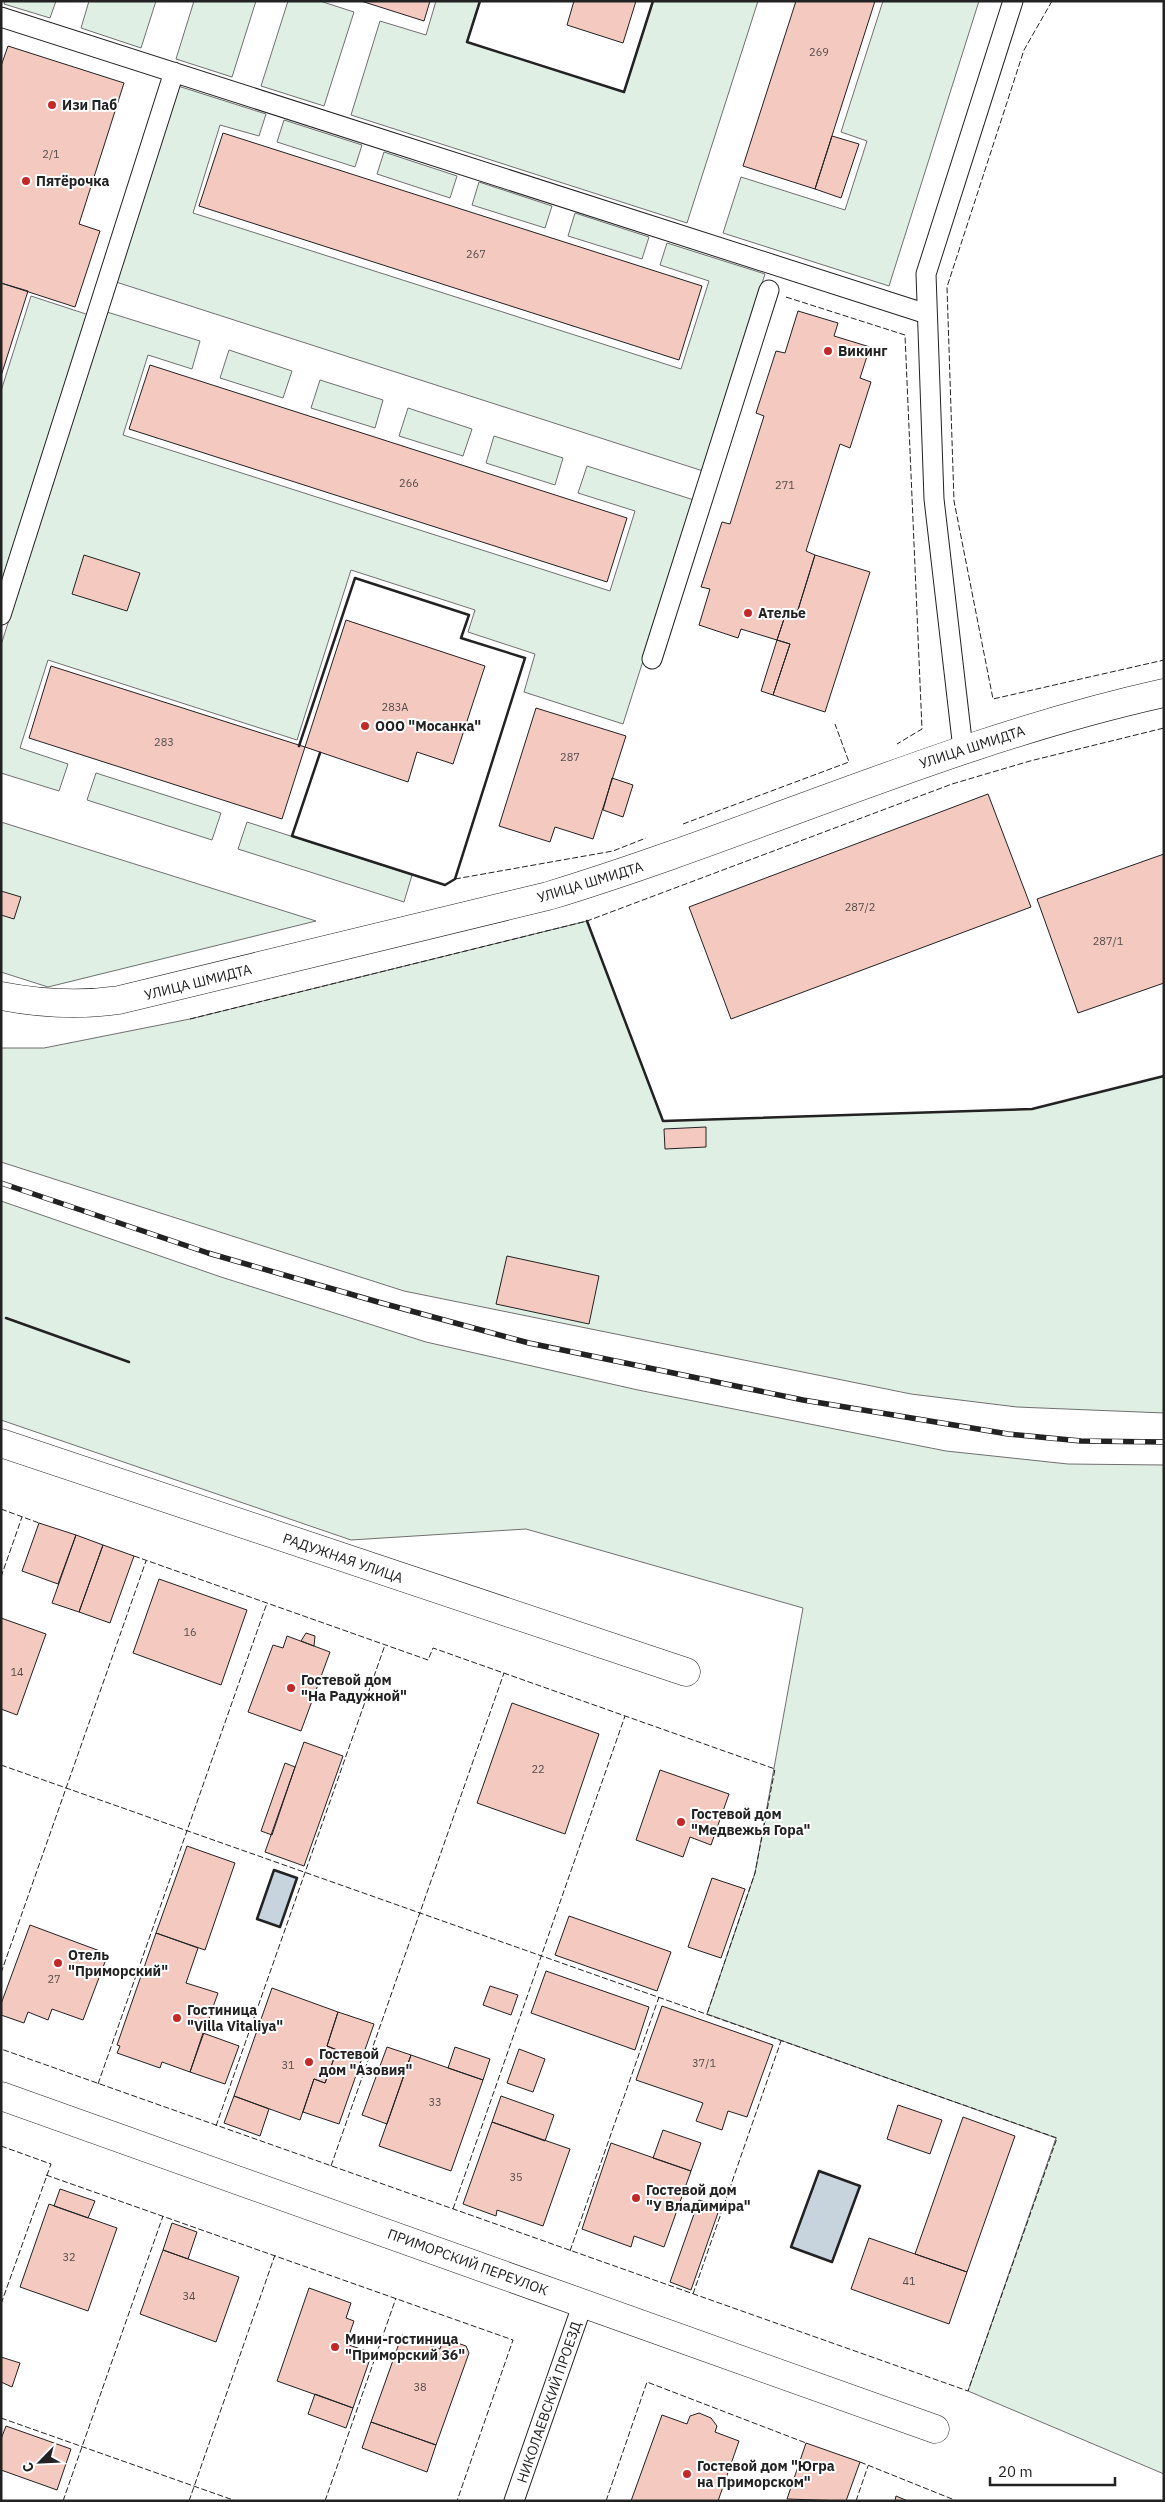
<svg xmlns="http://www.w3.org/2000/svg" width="1165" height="2502" viewBox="0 0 1165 2502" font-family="'IBM Plex Sans',sans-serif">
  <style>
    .green { fill: #e0efe3; stroke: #6f6f6f }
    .water { fill: #c7d3dd; stroke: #6f6f6f }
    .building { fill: #f3c9c0; stroke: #222 }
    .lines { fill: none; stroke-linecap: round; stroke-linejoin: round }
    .lane-casing { stroke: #222; stroke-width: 21 }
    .street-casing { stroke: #222; stroke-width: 29 }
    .lane { stroke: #fff; stroke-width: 19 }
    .street { stroke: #fff; stroke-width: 28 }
    .rail-casing { stroke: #222; stroke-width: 5.5 }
    .rail { stroke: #fff; stroke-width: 4; stroke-dasharray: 11; stroke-linecap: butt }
    .fence { stroke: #222; stroke-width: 1; stroke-dasharray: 6 2.5; stroke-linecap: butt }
    .wall { stroke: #222; stroke-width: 2.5 }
    .poi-dot { fill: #c62828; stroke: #fff; stroke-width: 2 }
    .labels { text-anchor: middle; stroke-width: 4; stroke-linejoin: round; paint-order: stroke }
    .number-label { font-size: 11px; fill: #564c4a }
    .poi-label { font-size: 14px; font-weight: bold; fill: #222; stroke: #fff; text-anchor: start }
    .street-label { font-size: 14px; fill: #222; stroke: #fff }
  </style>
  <rect width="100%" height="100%" fill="#fff"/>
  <!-- green -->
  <path class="green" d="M5,1h51l-6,17 -46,-14z
    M89,1h67l-15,47 -60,-20z
    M194,1h62l-24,76 -56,-18z
    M288,1h32l34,11 -30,94 -63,-20z
    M436,1h44l-13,41 157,50 29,-91h105l-71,222 -336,-108 29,-94 46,14z
    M883,1h96l-90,285 -166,-53 18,-56 104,33 22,-69 -26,-9z
    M178,86l88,28 -7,22 -39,-11 -27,88 488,156 28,-88 -49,-16 7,-22 98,31 -62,197 -587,-189z
    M284,120l78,25 -7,22 -78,-25z
    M384,152l73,24 -7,22 -73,-24z
    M479,182l73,24 -7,22 -73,-23z
    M575,213l74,24 -7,22 -74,-23z
    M31,296l58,19 -88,276v-200z
    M107,312l93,29 -8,28 -44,-14 -25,80 487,156 25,-80 -57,-18 9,-27 107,34 -71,224 -99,-32 11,-38 -67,-22 7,-22 -124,-40 -54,170 -249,-80 -28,88 48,16 -9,27 -58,-18v-128z
    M229,350l63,21 -9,27 -63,-20z
    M320,380l63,20 -8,28 -64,-20z
    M408,408l64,21 -9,27 -64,-20z
    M494,436l69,22 -8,27 -69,-22z
    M96,773l125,40 -9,27 -125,-40z
    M1,822l315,99 -268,66 -47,-15z
    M247,822l165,53 -8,27 -166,-53z
    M587,921l76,200 369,-12 132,-33v337l-147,-6 -106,-13 -507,-103 -403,-129v-114h43l146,-29z
    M1,1201l220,76 205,65 212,48 308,61 122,13 96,1v1009l-196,-83 88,-253 -349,-124 48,-141 48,-265 -277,-79 -175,11 -350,-120z"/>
  <!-- water -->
  <path class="water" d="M274,1870l23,8 -17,49 -23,-8z
    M819,2172l41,14 -28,76 -41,-15z"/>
  <!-- building -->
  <path class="building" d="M361,1h69l-6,20z
    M574,1h62l-13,42 -56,-18z
    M796,1h79l-60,188 -72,-23z
    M8,46l116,37 -45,141 21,7 -25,76 -74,-24v-217z
    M223,133l479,153 -23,74 -480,-154z
    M832,136l27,8 -18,54 -26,-9z
    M1,283l27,8 -27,85z
    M798,311l40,12 -4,13 36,11 -10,31 11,4 -21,66 -10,-4 -34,107 9,4 -18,58 -10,-3 -10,30 -36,-11 -3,9 -39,-13 11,-36 -9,-2 21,-65 8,2 34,-108 -8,-3 20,-62 9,2z
    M150,365l477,153 -20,64 -478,-153z
    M84,555l56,18 -13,38 -55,-17z
    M815,555l55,17 -45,140 -52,-17 17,-51 -13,-4 10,-30 10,3z
    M346,620l139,46 -32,98 -36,-12 -9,30 -103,-35z
    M777,640l13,4 -17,51 -12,-4z
    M51,666l254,81 -23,72 -253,-81z
    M536,708l90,28 -33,103 -38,-12 -5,15 -51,-16z
    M612,778l21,7 -10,32 -20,-7z
    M988,794l43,113 -300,112 -42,-112z
    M1164,854v129l-86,30 -41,-114z
    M1,891l20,6 -7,22 -13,-4z
    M706,1127v20l-41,2 -1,-20z
    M507,1256l92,20 -10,48 -93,-20z
    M39,1523l37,12 -18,49 -36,-13z
    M76,1535l27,10 -24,67 -27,-9z
    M103,1545l31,11 -24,67 -31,-11z
    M159,1579l88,31 -26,75 -88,-32z
    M1,1618l45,16 -29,81 -16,-6z
    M306,1633l9,3 -1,10 -13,-5z
    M287,1636l43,16 -29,79 -53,-19 25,-67 10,3z
    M512,1703l87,31 -34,100 -88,-31z
    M304,1742l39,14 -39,110 -39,-14z
    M285,1763l10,4 -23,68 -11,-4z
    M660,1770l69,24 -18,51 -21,-8 -7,20 -47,-17z
    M187,1846l48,17 -30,87 -49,-17z
    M712,1878l33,11 -24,69 -33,-11z
    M569,1916l102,36 -14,39 -102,-36z
    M30,1925l78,29 -25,66 -31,-11 -4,11 -20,-8 -4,11 -23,-8v-11z
    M156,1933l42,15 -12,35 32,10 -28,79 -28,-10 -2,6 -43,-15 3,-7 -3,-1z
    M546,1971l103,36 -14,43 -104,-37z
    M490,1986l28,9 -7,20 -28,-10z
    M272,1988l66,24 -11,34 10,4 -12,33 -11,-4 -14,41 -66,-24z
    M662,2006l111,39 -26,72 -19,-6 -6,19 -26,-9 7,-18 -67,-23z
    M338,2012l36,12 -35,100 -36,-12 11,-33 11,4 12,-33 -10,-4z
    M203,2033l36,13 -14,38 -35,-12z
    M387,2047l24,8 -24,69 -25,-9z
    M455,2047l35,12 -7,21 -35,-12z
    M519,2049l26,10 -12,33 -26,-9z
    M411,2055l72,25 -32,91 -72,-25z
    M234,2096l35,13 -9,27 -36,-13z
    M501,2096l53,19 -9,26 -53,-19z
    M898,2105l44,15 -12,34 -43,-15z
    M963,2117l52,19 -48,136 -52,-18z
    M492,2122l78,27 -27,77 -46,-16 -1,6 -33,-12z
    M663,2130l38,13 -10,28 -38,-13z
    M611,2143l80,28 -27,76 -30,-11 -3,11 -49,-18z
    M60,2189l35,12 -7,17 -34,-12z
    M699,2200l21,7 -29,83 -21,-8z
    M49,2204l68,24 -29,83 -68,-24z
    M172,2223l25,9 -9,27 -25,-9z
    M869,2238l98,34 -18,52 -98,-35z
    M163,2250l76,27 -23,65 -76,-28z
    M309,2288l42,15 -5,15 8,3 -8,23 26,9 -19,55 -76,-27z
    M402,2335l38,14 2,-6 7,-3 17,6 3,7 -33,92 -65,-23z
    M1,2357l19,6 -8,24 -11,-5z
    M315,2394l38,14 -7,20 -38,-14z
    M699,2413l12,5 6,8 -2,6 24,9 -21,60h-87l31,-86 25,9 3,-8z
    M371,2422l65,23 -9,27 -65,-24z
    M6,2426l65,23 -14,41 -56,-20v-31z
    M806,2443l54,19 -14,39 -59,-2z
    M896,2496l12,5h-13z"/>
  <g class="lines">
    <defs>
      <path id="lane" d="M1,17l926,297
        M1,615l173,-543
        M652,659l117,-369
        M963,749l-29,-250 -8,-225 87,-273
        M514,2501l69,-198"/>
      <path id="street" d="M1,996c41,8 77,10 118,4l429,-104c207,-63 404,-156 616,-203
        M1,1443l685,229
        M1,2096l934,333"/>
    </defs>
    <!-- lane casing -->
    <use href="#lane" class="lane-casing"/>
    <!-- street casing -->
    <use href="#street" class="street-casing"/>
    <!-- lane -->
    <use href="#lane" class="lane"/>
    <!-- street -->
    <use href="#street" class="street"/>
    <defs>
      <path id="rail" d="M1,1183l207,70 170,49 151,41 274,57 205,34 73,7 83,1"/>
    </defs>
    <!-- rail casing -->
    <use href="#rail" class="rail-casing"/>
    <!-- rail -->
    <use href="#rail" class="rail"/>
    <!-- fence -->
    <path class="fence" d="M1052,1l-28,49 -77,237 7,214 39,198 171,-39
      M786,297l119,38 17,394 -25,15
      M683,824l166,-62 -14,-38
      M455,879l158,-28 33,-13
      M190,1019l397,-98 365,-137 78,-23 134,-33
      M1,1509l38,14
      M134,1556l294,104 5,-12 342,121 -20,104 -48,141
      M1,1577l21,-60
      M1,1765l1056,373 -89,253 -967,-342
      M1,1973l145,-412
      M98,2084l169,-481
      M216,2126l169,-481
      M1,2146l50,18 -50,140
      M331,2166l173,-493
      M46,2175l467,165 -56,161
      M453,2209l172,-493
      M570,2251l89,-254
      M693,2294l88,-253
      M1,2418l235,83
      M860,2462l97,39
      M63,2501l100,-285
      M189,2501l86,-246
      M325,2501l71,-203
      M606,2501l41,-119 159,61
      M856,2501l12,-35"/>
    <!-- wall -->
    <path class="wall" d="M480,1l-13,41 157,50 29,-91
      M299,746l56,-168 114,37 -8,23 64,20 -70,221 -10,6 -153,-49 28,-83
      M587,921l76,200 369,-12 132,-33
      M6,1318l123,44
      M274,1870l23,8 -17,49 -23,-8z
      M819,2171l41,15 -28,76 -41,-15z"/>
  </g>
  <!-- markers -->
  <g class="poi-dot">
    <circle cx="52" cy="105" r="5"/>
    <circle cx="26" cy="181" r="5"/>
    <circle cx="828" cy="351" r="5"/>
    <circle cx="748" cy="613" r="5"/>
    <circle cx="365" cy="726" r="5"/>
    <circle cx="291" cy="1688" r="5"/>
    <circle cx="681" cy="1822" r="5"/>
    <circle cx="58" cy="1963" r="5"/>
    <circle cx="177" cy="2018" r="5"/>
    <circle cx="309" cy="2062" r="5"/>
    <circle cx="636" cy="2198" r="5"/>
    <circle cx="335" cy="2347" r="5"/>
    <circle cx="687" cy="2474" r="5"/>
  </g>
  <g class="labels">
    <!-- number labels -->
    <g class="number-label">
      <text x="819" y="56">269</text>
      <text x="51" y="158">2/1</text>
      <text x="476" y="258">267</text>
      <text x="409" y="487">266</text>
      <text x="785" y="489">271</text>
      <text x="395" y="711">283А</text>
      <text x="164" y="746">283</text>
      <text x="570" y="761">287</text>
      <text x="860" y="911">287/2</text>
      <text x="1108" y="945">287/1</text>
      <text x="190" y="1636">16</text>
      <text x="17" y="1676">14</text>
      <text x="538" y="1773">22</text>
      <text x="54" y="1983">27</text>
      <text x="704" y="2067">37/1</text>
      <text x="288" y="2069">31</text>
      <text x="435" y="2106">33</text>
      <text x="516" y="2181">35</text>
      <text x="69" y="2261">32</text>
      <text x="909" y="2285">41</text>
      <text x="189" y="2300">34</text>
      <text x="420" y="2391">38</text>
    </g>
    <!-- poi labels -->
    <g class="poi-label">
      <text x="62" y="110">Изи Паб</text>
      <text x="36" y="186">Пятёрочка</text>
      <text x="838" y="356">Викинг</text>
      <text x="758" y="618">Ателье</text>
      <text x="375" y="731">ООО "Мосанка"</text>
      <text x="301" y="1685">Гостевой дом<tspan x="301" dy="16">"На Радужной"</tspan></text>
      <text x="691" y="1819">Гостевой дом<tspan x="691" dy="16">"Медвежья Гора"</tspan></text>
      <text x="68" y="1960">Отель<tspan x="68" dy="16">"Приморский"</tspan></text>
      <text x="187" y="2015">Гостиница<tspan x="187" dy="16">"Villa Vitaliya"</tspan></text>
      <text x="319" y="2059">Гостевой<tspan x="319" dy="16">дом "Азовия"</tspan></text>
      <text x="646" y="2195">Гостевой дом<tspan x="646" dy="16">"У Владимира"</tspan></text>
      <text x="345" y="2344">Мини-гостиница<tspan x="345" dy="16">"Приморский 36"</tspan></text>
      <text x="697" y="2471">Гостевой дом "Югра<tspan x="697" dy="16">на Приморском"</tspan></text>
    </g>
    <!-- street labels -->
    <g class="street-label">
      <text transform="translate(972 747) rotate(-18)" y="5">УЛИЦА ШМИДТА</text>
      <text transform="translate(590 882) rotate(-17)" y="5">УЛИЦА ШМИДТА</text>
      <text transform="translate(198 982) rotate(-14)" y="5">УЛИЦА ШМИДТА</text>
      <text transform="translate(343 1558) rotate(19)" y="5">РАДУЖНАЯ УЛИЦА</text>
      <text transform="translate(468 2262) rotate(20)" y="5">ПРИМОРСКИЙ ПЕРЕУЛОК</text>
      <text transform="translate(549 2402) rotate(-71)" y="5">НИКОЛАЕВСКИЙ ПРОЕЗД</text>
    </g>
  </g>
  <!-- border -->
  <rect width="1165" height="2502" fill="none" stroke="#222222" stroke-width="5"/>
  <!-- north arrow -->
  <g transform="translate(40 2462) rotate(246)" stroke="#ffffff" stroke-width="4" paint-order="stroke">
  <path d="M0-4L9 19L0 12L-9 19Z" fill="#222222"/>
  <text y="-8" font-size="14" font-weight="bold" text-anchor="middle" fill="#222222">С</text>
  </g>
  <!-- scale -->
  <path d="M990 2477v8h125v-8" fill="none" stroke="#222222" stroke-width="2.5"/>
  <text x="998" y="2477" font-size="15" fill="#222222" stroke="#ffffff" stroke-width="4" paint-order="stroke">20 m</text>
</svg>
